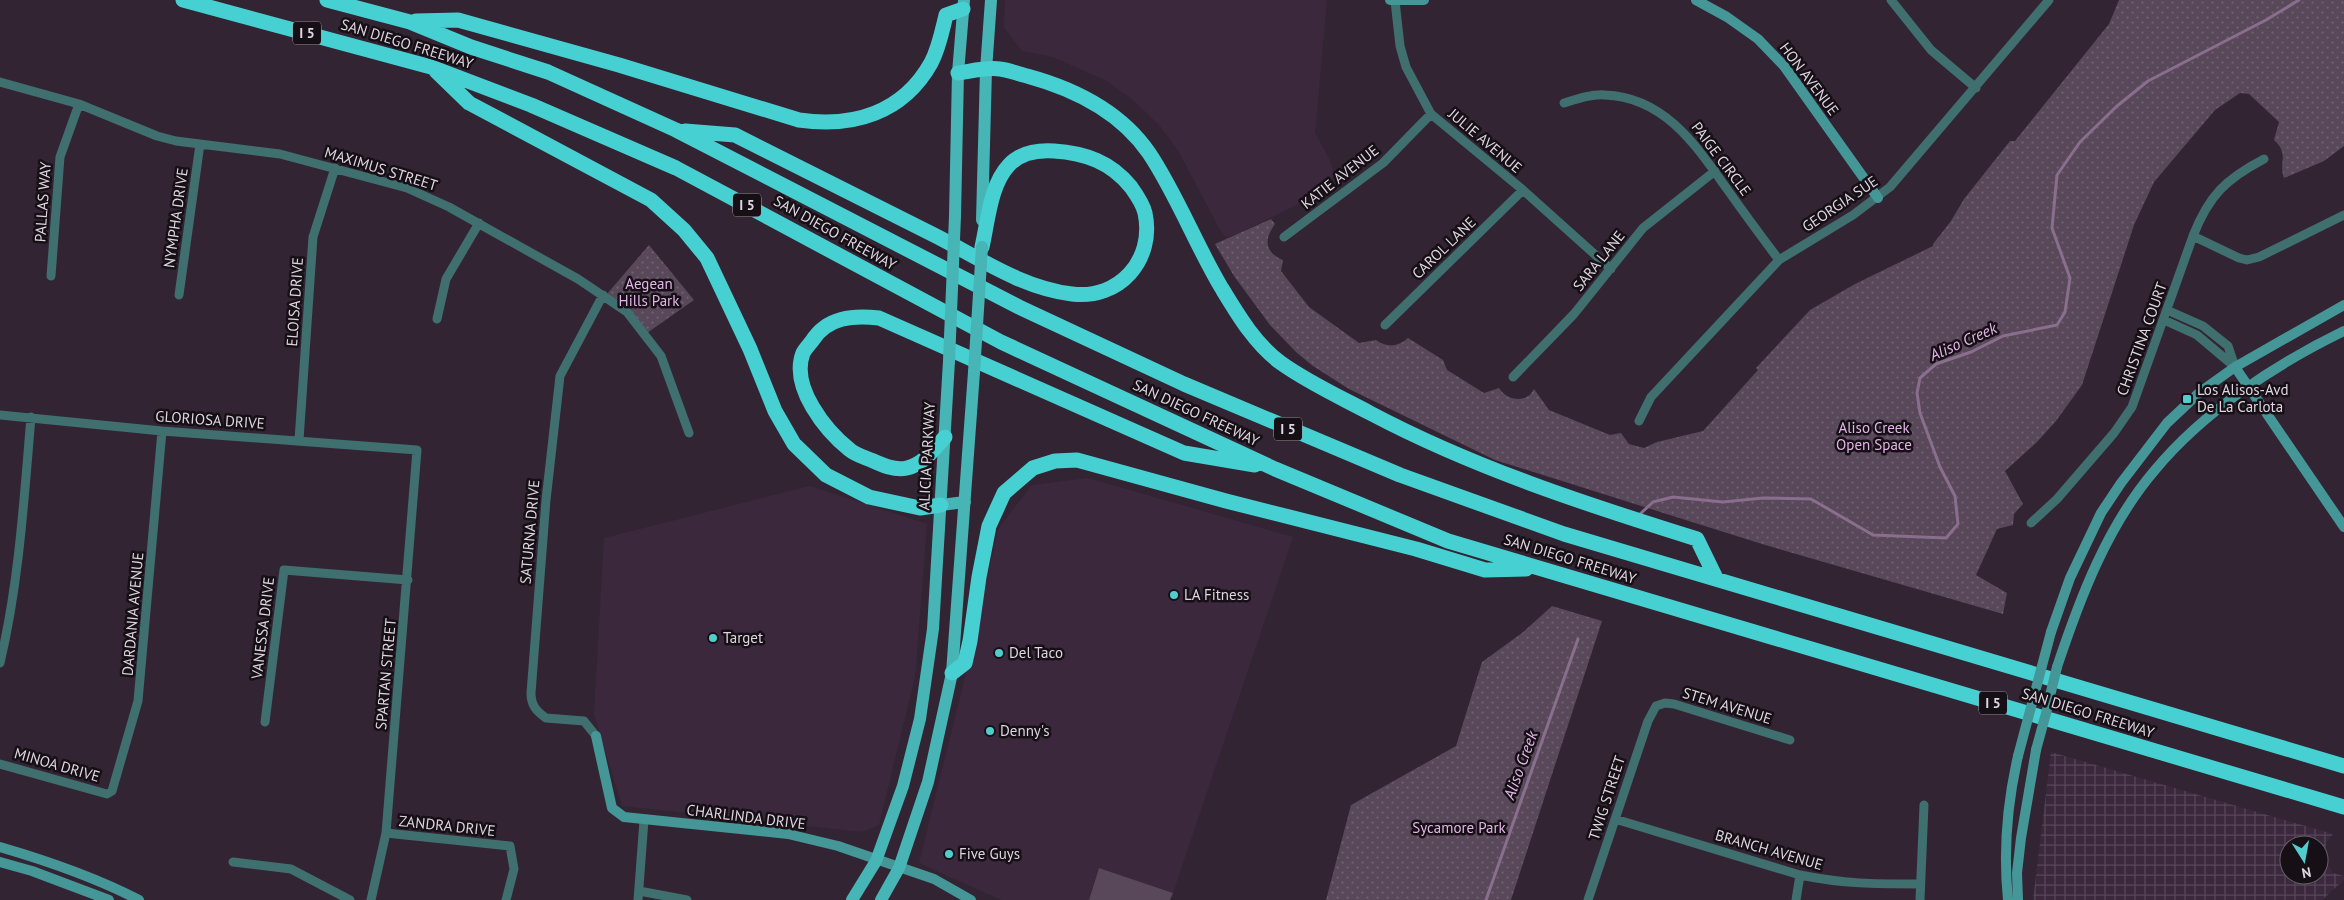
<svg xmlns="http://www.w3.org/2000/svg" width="2344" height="900" viewBox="0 0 2344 900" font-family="'PT Sans',sans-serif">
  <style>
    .built { fill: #3b283d }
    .industrial { fill: url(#industrial-grid); fill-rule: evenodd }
    .park { fill: url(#park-dots) }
    .pitch { fill: #58485a }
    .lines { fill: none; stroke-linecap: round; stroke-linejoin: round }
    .stream { stroke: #8a6e8d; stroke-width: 3 }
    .street { stroke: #3f6f6f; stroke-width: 9 }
    .secondary { stroke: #459697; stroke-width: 10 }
    .primary { stroke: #47b4b5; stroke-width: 12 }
    .highway { stroke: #46d0d1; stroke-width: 15 }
    .secondary-bridge { stroke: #459697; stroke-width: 10 }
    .primary-bridge { stroke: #47b4b5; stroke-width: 12 }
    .poi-dot { fill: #52cdce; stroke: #161016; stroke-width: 2 }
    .labels { text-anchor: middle; stroke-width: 5; stroke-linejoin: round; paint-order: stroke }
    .shield { fill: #161016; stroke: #a39ba3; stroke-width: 1 }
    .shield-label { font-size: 14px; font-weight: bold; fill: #dfd6e0 }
    .street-label { font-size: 15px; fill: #dfd6e0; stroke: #161016 }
    .park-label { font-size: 15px; fill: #e3b5e8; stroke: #161016 }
    .poi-label { font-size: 15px; fill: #dfd6e0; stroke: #161016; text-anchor: start }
    .water-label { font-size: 16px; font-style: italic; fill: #e5b7ea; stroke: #161016 }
  </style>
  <defs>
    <pattern id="industrial-grid" width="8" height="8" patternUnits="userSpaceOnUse" patternTransform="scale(1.25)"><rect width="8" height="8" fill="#3b283d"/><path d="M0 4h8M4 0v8" fill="none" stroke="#574659"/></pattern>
    <pattern id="park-dots" width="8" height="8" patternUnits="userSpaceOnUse" patternTransform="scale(1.25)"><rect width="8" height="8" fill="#58485a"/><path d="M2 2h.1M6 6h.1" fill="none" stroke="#706271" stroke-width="1.8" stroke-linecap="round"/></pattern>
  </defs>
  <rect width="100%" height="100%" fill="#322433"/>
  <!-- built -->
  <path class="built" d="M1005,0h322l-12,133 15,27 4,14 -5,13 -16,10 -78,38 -9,2 -6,-7 -41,-78 -19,-26 -27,-26 -26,-19 -54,-24 -31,-6 -18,-24z
    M1088,478l205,59 -120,356 -74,-25 -10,32h-88l-82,-37 44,-178 35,-156 34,-44z
    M810,486l117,38 -12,153 -36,148 -17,7 -240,-26 -28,-92 10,-176z"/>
  <!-- industrial -->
  <path class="industrial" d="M2051,752l282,82 -7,9 -1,18 8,12 11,3v4l-22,20h-289zM2289,845h30v30h-30z"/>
  <!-- park -->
  <path class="park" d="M2119,0h225v146l-20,15 -40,17c-6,-16 6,-23 -10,-38l5,-18 -30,-28 -9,-1 -25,17 -61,72 -20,43 -52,160 -26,36 -19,21 -32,29 18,33 -9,10 -1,11 -16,4 -21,46 31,18 -4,21 -241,-70 -267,-84 -146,-71 -36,-23 -17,-14 -26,-27 -36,-49 -19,-32 56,-25 4,5c-11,15 -11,28 8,36l-2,11 28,36 50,36 17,-3c11,8 22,7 32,-2l35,22 4,10 37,23 15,-5c8,13 28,16 35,1l15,21 61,25 11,-2 8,11 15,4 13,-6 46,-11 55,-61 -2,-2 54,-58 45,-26 78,-38v-2l18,-23 13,-22 46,-58h5l94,-117z
    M649,245l45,55 -47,33 -40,-39z
    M1552,606l50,15 -91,279h-185l25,-95 105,-59 26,-84 40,-29z"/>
  <!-- pitch -->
  <path class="pitch" d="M1099,868l74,25 -3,7h-81z"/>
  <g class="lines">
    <!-- stream -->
    <path class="stream" d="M1639,515l14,-13 20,-5 50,5 40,-4 48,1 62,36 73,3 12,-14 -3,-28 -15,-29 -20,-54 -3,-20 3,-15 16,-14 35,-12 32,-16 54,-11 8,-13 5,-34 -18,-50 5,-53 23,-33 37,-36 31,-25 118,-61 33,-20
      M1486,900l92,-261"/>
    <!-- street -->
    <path class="street" d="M1891,0l40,50 45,38
      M1395,1l5,45 6,21 25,47 92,76 88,79
      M0,82l79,22 78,32 19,5 104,13 127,34 42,19 129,72 49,33 34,44 28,77
      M1564,103c13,-4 27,-9 41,-8 59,2 91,50 122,94 17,24 34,47 52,71
      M2193,236l46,22 8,2 12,-3 85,-42
      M1284,237l99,-74 48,-49
      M51,276l9,-119 19,-53
      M179,295l21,-151
      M2167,310l36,16 25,20 7,21
      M437,319l9,-40 33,-56
      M2164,320l33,15 38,32
      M1385,325l138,-135
      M1513,377l61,-63 69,-86 72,-57
      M0,415l162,16 255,19 -31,383 -15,67
      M1639,421l12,-24 128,-137 74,-45 37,-28 159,-187
      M299,440l14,-203 22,-69
      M2031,523l26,-24 57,-66 18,-26 61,-171c16,-41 33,-57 71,-77
      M0,663c19,-80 24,-164 31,-246
      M265,722l19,-152 124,10
      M596,736l-12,-15 -38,-3c-10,-7 -15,-13 -15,-25l15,-193 14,-124 43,-81
      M0,764l107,30 5,-3 26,-90 24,-270
      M1615,819l185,56c44,9 75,9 119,9
      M386,833l124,13 4,23 -8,31
      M233,862l58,7 59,31
      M639,891l48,9
      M638,900l6,-80
      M1588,900l60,-179 8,-15 9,-3 9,1 116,36
      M1796,900l4,-25
      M1920,900l4,-95"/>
    <!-- secondary -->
    <path class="secondary" d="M1390,0h34
      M1696,0l31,17 31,22 26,27 94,132
      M2235,367l109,160
      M2051,632l19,-54 31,-65 20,-30 46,-60 33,-31 35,-25 109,-62
      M2057,667c23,-69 50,-141 98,-197 49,-59 121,-106 189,-139
      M596,736l16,72 12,9 164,17 50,12 96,33 37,21
      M0,847c48,14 95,30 139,53
      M0,862l32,9 77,29
      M2008,900c-5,-49 -1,-96 10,-144
      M2018,900l-1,-27 4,-35 15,-88"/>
    <!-- primary -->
    <path class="primary" d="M955,216l3,-143 6,-73
      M982,220l4,-150 5,-70
      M941,505l24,-3
      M852,900l24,-39 27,-75 17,-67 13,-90 16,-268
      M881,900l18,-32 29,-86 24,-109 22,-301"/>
    <!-- highway -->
    <path class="highway" d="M183,0l248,67 100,38 145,63 325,174 274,127 173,72 896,266
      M327,0l83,22 61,25 77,25 128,58 343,177 165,77 216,91 164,59 780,232
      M416,21l42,-1 161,45 180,55c54,8 104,-7 132,-57 8,-15 11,-32 15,-48l17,-6
      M436,71l33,32 182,97 33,30 23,28 43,91 25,62 19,33 32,31 43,22 51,11 21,-3
      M958,73c14,-2 29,-6 42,-4 9,1 18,5 27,7 48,13 93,35 122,77 27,40 47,92 72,134 17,28 34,57 60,76 28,20 59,34 89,50 104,55 215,91 327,126l19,39
      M685,131l50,4c67,33 134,67 201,101 43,22 86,52 136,58 47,6 83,-34 73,-81 -2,-9 -9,-19 -14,-26 -20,-25 -46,-34 -77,-36 -16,-1 -33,1 -45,14 -19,20 -21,56 -27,82
      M945,437c-11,12 -21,27 -38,31 -12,3 -25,-3 -36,-8 -7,-3 -15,-5 -21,-10 -24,-19 -60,-63 -47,-97 2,-4 6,-8 9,-12 15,-24 41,-26 67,-23l305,135 71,12
      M952,673l13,-10 5,-22 9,-64 10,-51 15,-33 29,-25 22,-7 22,-1 149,41 190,48 69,21 41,-1"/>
    <!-- secondary-bridge -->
    <path class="secondary-bridge" d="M2048,704l9,-37
      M2036,750l12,-44
      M2018,756l33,-124"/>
    <!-- primary-bridge -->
    <path class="primary-bridge" d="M949,361l6,-145
      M974,372l8,-125"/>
  </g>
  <!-- markers -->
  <g class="poi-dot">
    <rect x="2182" y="394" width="10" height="10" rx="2.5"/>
    <circle cx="1174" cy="595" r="5"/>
    <circle cx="713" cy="638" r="5"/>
    <circle cx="999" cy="653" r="5"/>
    <circle cx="990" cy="731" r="5"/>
    <circle cx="949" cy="854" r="5"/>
  </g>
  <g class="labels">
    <!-- shield labels -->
    <g class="shield">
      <rect x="293" y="21.5" width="28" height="23" rx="4"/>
      <rect x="733" y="193.5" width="28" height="23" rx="4"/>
      <rect x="1274" y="417.5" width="28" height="23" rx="4"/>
      <rect x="1979" y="691.5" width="28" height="23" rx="4"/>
    </g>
    <g class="shield-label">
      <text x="307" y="38">I 5</text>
      <text x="747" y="210">I 5</text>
      <text x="1288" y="434">I 5</text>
      <text x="1993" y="708">I 5</text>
    </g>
    <!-- street labels -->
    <g class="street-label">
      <text transform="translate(407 44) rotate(17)" y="5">SAN DIEGO FREEWAY</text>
      <text transform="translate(1809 79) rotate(53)" y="5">HON AVENUE</text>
      <text transform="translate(1485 141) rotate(40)" y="5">JULIE AVENUE</text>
      <text transform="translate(1721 159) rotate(53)" y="5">PAIGE CIRCLE</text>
      <text transform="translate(381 169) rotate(17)" y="5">MAXIMUS STREET</text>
      <text transform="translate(1340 177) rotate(-38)" y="5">KATIE AVENUE</text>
      <text transform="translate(43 202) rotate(-86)" y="5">PALLAS WAY</text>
      <text transform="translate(1840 204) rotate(-34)" y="5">GEORGIA SUE</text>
      <text transform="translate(176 218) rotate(-82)" y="5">NYMPHA DRIVE</text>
      <text transform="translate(835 233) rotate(29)" y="5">SAN DIEGO FREEWAY</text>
      <text transform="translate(1444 248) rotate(-44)" y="5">CAROL LANE</text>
      <text transform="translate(1599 261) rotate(-51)" y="5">SARA LANE</text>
      <text transform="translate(295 302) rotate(-86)" y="5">ELOISA DRIVE</text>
      <text transform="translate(2142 339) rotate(-70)" y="5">CHRISTINA COURT</text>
      <text transform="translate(1196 413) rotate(25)" y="5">SAN DIEGO FREEWAY</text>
      <text transform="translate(210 420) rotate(4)" y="5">GLORIOSA DRIVE</text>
      <text transform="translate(927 456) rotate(-87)" y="5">ALICIA PARKWAY</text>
      <text transform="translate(530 532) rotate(-85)" y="5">SATURNA DRIVE</text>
      <text transform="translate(1570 559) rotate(17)" y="5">SAN DIEGO FREEWAY</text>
      <text transform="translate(133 614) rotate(-85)" y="5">DARDANIA AVENUE</text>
      <text transform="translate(263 628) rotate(-83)" y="5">VANESSA DRIVE</text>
      <text transform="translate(386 674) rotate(-85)" y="5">SPARTAN STREET</text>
      <text transform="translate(1727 706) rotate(17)" y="5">STEM AVENUE</text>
      <text transform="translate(2088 713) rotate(17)" y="5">SAN DIEGO FREEWAY</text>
      <text transform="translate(57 765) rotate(16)" y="5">MINOA DRIVE</text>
      <text transform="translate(1607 798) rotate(-72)" y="5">TWIG STREET</text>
      <text transform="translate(746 817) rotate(7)" y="5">CHARLINDA DRIVE</text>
      <text transform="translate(447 826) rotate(6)" y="5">ZANDRA DRIVE</text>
      <text transform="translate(1769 850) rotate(16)" y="5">BRANCH AVENUE</text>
    </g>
    <!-- park labels -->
    <g class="park-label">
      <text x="649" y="289">Aegean<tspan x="649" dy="17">Hills Park</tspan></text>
      <text x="1874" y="433">Aliso Creek<tspan x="1874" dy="17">Open Space</tspan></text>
      <text x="1459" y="833">Sycamore Park</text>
    </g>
    <!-- poi labels -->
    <g class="poi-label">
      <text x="2197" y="395">Los Alisos-Avd<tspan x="2197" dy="17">De La Carlota</tspan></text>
      <text x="1184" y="600">LA Fitness</text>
      <text x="723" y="643">Target</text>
      <text x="1009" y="658">Del Taco</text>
      <text x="1000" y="736">Denny's</text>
      <text x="959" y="859">Five Guys</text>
    </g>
    <!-- water labels -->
    <g class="water-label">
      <text transform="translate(1963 341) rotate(-24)" y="6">Aliso Creek</text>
      <text transform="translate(1520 765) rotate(-70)" y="6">Aliso Creek</text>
    </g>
  </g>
  <!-- north arrow -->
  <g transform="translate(2304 860) rotate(169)"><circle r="24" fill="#161016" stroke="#665f67"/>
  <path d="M0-4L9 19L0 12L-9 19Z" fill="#52cdce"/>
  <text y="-8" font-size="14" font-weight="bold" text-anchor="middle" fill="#dfd6e0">N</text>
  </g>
</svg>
